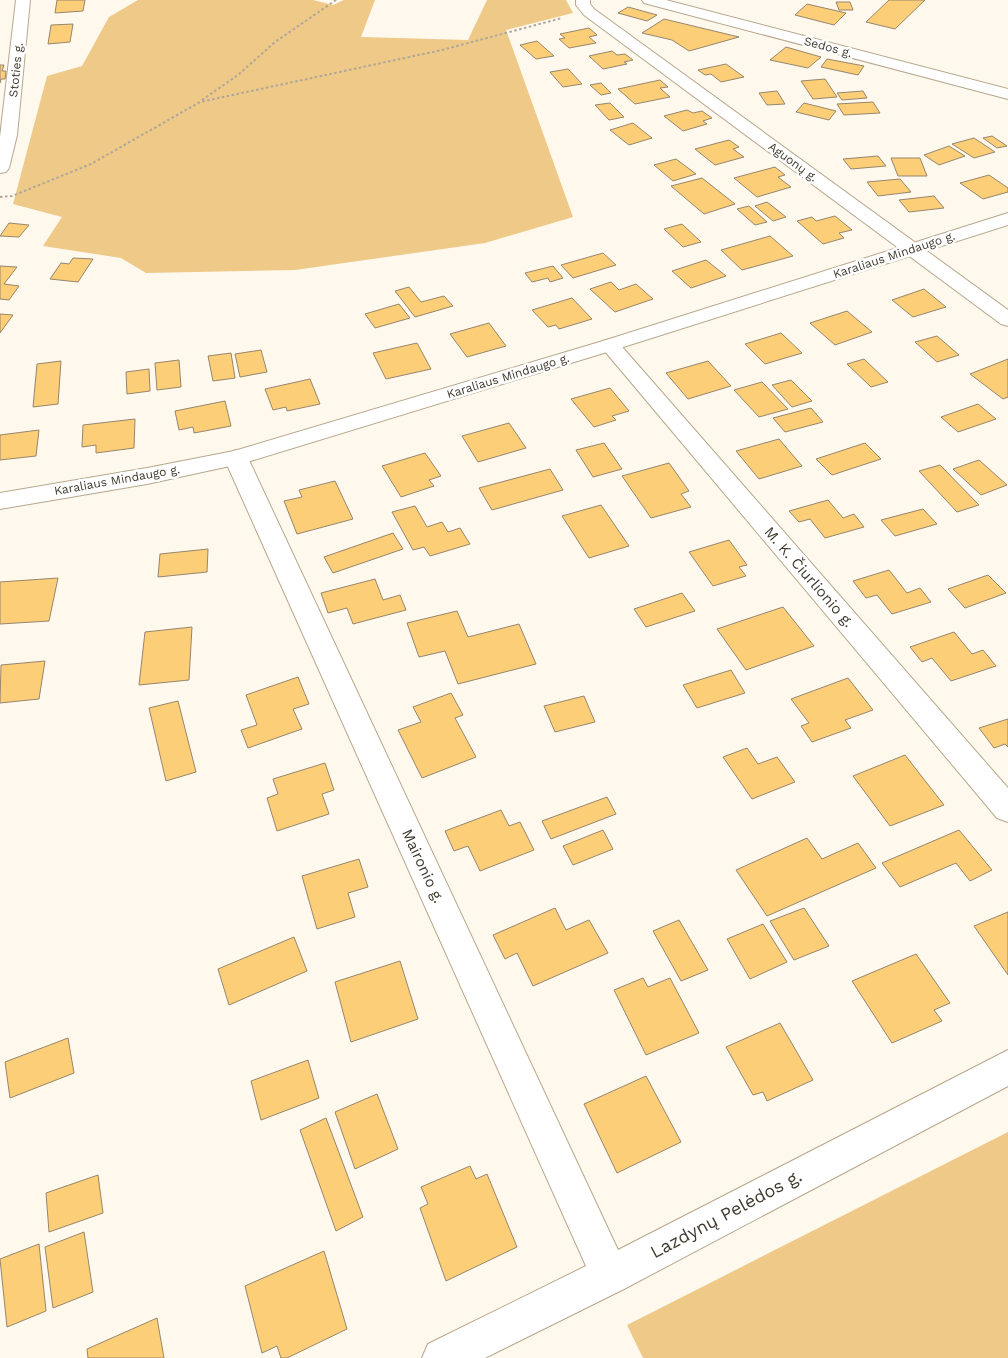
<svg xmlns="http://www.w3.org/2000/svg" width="1008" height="1358" viewBox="0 0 1008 1358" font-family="'Work Sans',sans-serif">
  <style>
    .green { fill: #eec988 }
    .building { fill: #fdce78; stroke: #96866c }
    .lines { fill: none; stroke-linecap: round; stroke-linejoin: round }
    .minor-casing { stroke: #b7a78c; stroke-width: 2 }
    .secondary-casing { stroke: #b7a78c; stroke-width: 2 }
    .path { stroke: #ada69b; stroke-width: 2; stroke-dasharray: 2.5 2.5; stroke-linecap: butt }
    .minor { fill: #fff; fill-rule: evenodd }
    .secondary { fill: #fff; fill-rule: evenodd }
    .labels { text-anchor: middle; stroke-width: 5; stroke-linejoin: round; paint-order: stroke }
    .far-street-label { font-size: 12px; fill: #403a2f; stroke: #fff }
    .street-label { font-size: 15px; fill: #403a2f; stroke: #fff }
    .near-street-label { font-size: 18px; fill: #403a2f; stroke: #fff }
  </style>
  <rect width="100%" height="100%" fill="#fff8ed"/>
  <!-- green -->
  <path class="green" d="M138,0h175l20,5 11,-5h31l-14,37 107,3 19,-40h79l7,13 -67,17 67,187 -88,26 -190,27 -149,3 -25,-15 -78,-12 19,-29 -49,-13 34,-128 35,-10 27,-49z
    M1008,1132v226h-365l-16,-33z"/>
  <!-- building -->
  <path class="building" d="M57,0h28l-2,11 -28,2z
    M889,0h36l-30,29 -29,-7z
    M836,2h14l3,8h-14z
    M807,4l39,9 -12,12 -39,-10z
    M628,7l29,8 -10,6 -29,-8z
    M664,19l75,18 -50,14 -17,-11 -30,-7z
    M73,24l-3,18 -22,2 3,-19z
    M589,28l8,7 -8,2 7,6 -27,5 -10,-9 6,-1 -5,-4z
    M537,41l17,15 -18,3 -16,-14z
    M786,47l35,10 -13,11 -38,-8z
    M612,51l5,4 8,-1 8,6 -9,2 3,2 -24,5 -14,-13z
    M827,59l37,7 -6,9 -37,-8z
    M726,64l18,13 -23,5 -10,-8 -6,1 -7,-5z
    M0,65h4l-2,6h4l-1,8h-4l-1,4z
    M568,69l14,15 -19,3 -13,-15z
    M825,79l12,18 -24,2 -12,-18z
    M660,80l8,7 -8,1 10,9 -35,7 -17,-15z
    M601,83l10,10 -10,2 -11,-10z
    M777,91l8,13 -18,1 -8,-12z
    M863,91l4,7 -25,2 -5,-7z
    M873,102l7,11 -36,2 -7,-11z
    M610,103l14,14 -15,3 -14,-15z
    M804,103l32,8 -7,9 -33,-8z
    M687,110l6,3 9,-2 10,7 -9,3 4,3 -24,7 -19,-15z
    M633,123l19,15 -23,7 -19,-15z
    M992,136l15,10 -10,2 -14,-10z
    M974,138l21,14 -21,6 -22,-14z
    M729,140l10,7 -6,2 11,8 -29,8 -20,-16z
    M949,146l16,10 -26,9 -15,-10z
    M878,156l8,10 -35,3 -8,-10z
    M891,158h29l7,18h-29z
    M676,159l20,15 -23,7 -19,-16z
    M775,167l10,8 -7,2 13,10 -34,10 -23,-19z
    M989,175l19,13v4l-25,7 -23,-16z
    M702,178l33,26 -31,10 -33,-28z
    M900,179l11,13 -33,4 -11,-14z
    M934,196l10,12 -35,4 -10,-12z
    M767,202l19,15 -13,4 -18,-15z
    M749,206l18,16 -12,3 -18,-16z
    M835,216l17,14 -13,3 5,5 -21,6 -26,-23 15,-4 4,4z
    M9,223l20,2 -10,12 -19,-1z
    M682,224l19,18 -18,5 -19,-18z
    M770,236l23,20 -51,14 -21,-20z
    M603,253l13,12 -43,13 -12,-13z
    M73,258l20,1 -15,23 -28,-3 11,-16 8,1z
    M706,260l20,16 -35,12 -19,-17z
    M0,266l17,1 -13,17 15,2 -10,14 -9,-1z
    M553,266l10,12 -13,4 -2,-4 -16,4 -7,-9z
    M611,282l8,8 17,-6 17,15 -38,13 -25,-23z
    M409,287l12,15 23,-6 9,10 -38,11 -20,-26z
    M924,289l22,18 -33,10 -21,-17z
    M572,298l20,21 -33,10 -3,-4 -8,2 -16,-17z
    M399,304l11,14 -35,10 -10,-14z
    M847,311l25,21 -37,13 -25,-22z
    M0,314l13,1 -13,18z
    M489,323l17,23 -39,11 -17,-23z
    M781,333l21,20 -37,11 -20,-20z
    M937,336l22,19 -22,7 -22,-20z
    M417,343l14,26 -45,10 -13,-26z
    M261,350l6,22 -27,5 -5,-23z
    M231,353l4,25 -22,3 -5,-25z
    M864,359l24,23 -17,5 -24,-23z
    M1008,359v38l-5,2 -33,-25z
    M179,360l2,27 -24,3 -2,-27z
    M61,361l-3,43 -25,3 4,-43z
    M708,361l23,25 -43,13 -22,-26z
    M149,369l1,22 -23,3 -1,-22z
    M310,379l10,25 -33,7 -1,-4 -13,3 -8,-21z
    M791,380l21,21 -20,6 -20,-22z
    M762,382l26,27 -29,8 -25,-27z
    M610,388l19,23 -17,5 4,4 -22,7 -23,-28z
    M225,401l6,25 -37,7 -1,-6 -14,3 -4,-19z
    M978,404l18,15 -38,13 -17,-15z
    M811,408l12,14 -38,10 -12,-14z
    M135,419l-1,29 -38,5v-8l-14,2 1,-22z
    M509,423l17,25 -48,14 -16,-26z
    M39,430l-3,26 -36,4v-25z
    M779,439l23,27 -43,13 -23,-28z
    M604,443l18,26 -29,8 -17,-27z
    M865,443l16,16 -49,16 -16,-16z
    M425,453l16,23 -12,4 5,6 -33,11 -19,-31z
    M979,460l28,25 -26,10 -28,-26z
    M669,463l20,28 -8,3 10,13 -40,11 -29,-42z
    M940,465l39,40 -22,7 -38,-41z
    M550,469l13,21 -71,20 -13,-22z
    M335,481l18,38 -56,15 -13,-33 18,-4 -3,-7z
    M828,500l15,18 11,-4 10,13 -39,11 -15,-19 -11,3 -10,-11z
    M601,505l28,41 -40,12 -27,-42z
    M415,506l12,21 15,-5 6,10 12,-4 10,16 -40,12 -6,-9 -11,3 -21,-38z
    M923,509l14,15 -42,12 -14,-16z
    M393,533l10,16 -70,24 -9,-16z
    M729,540l18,25 -8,2 7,9 -33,10 -24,-34z
    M208,549l-1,23 -49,5 2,-23z
    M889,570l18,23 13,-5 11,14 -39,12 -15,-19 -11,3 -13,-17z
    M988,575l18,18 -41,15 -17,-19z
    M58,578l-9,43 -49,3v-42z
    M375,579l8,21 17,-5 6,15 -53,14 -6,-16 -19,5 -7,-20z
    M682,593l13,18 -49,16 -12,-18z
    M783,607l31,39 -68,24 -29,-41z
    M457,611l11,26 51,-13 17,40 -78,20 -13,-33 -26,6 -12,-34z
    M192,627l-3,53 -50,5 6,-53z
    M954,632l18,22 11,-4 13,16 -45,15 -19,-23 -10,4 -12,-15z
    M45,661l-6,38 -39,4 1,-38z
    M731,670l14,23 -48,15 -14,-23z
    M298,677l11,27 -16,5 9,20 -54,19 -7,-18 16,-5 -11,-30z
    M848,678l25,32 -28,10 6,8 -39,14 -11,-16 8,-3 -18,-24z
    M451,693l12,22 -8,3 21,39 -54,21 -24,-48 23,-8 -8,-15z
    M584,696l11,26 -40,10 -11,-26z
    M178,701l18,71 -30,9 -17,-73z
    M1008,719v28l-3,-3 -11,4 -15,-20z
    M747,748l11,16 19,-7 18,25 -43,17 -29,-42z
    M905,755l39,50 -54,21 -37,-50z
    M325,763l9,27 -12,4 7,20 -52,17 -10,-33 11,-4 -5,-15z
    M607,797l9,17 -65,25 -9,-18z
    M501,810l8,16 11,-4 14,28 -54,21 -12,-25 -14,5 -9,-20z
    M603,830l10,19 -40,16 -10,-19z
    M959,830l33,40 -22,11 -14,-18 -56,24 -18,-24z
    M807,838l15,21 36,-16 18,25 -109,48 -31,-46z
    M359,859l9,28 -20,6 7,24 -38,12 -15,-53z
    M555,908l11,22 23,-10 19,33 -75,33 -16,-33 -12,6 -12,-24z
    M804,908l25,38 -35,14 -24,-39z
    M1008,912v63l-34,-49z
    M679,920l29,50 -27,11 -28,-50z
    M763,924l24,38 -37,17 -23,-40z
    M294,937l13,34 -78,34 -11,-36z
    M916,954l34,49 -16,7 8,11 -50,22 -40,-62z
    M400,961l18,58 -67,23 -16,-60z
    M643,978l5,9 22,-9 29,55 -53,22 -32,-65z
    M780,1023l33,57 -46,21 -4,-9 -10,3 -27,-48z
    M68,1038l6,35 -64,25 -5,-36z
    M308,1060l11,38 -58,22 -10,-39z
    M646,1076l35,66 -64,31 -33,-69z
    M377,1094l21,55 -43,20 -20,-57z
    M326,1118l37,99 -27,14 -36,-101z
    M470,1166l6,13 11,-5 30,73 -71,34 -26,-73 8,-4 -7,-17z
    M98,1175l5,38 -54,19 -3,-39z
    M84,1232l9,60 -40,16 -8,-61z
    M39,1244l7,67 -39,16 -7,-68z
    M324,1251l23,78 -60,29h-6l-4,-12 -15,7 -17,-67z
    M157,1318l7,40h-76l-1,-9z"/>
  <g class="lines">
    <defs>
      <path id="minor" d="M16,0h14l-13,135 -8,33 -3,4 -6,1v-36z
        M576,0h14v4l4,5 414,301v16l-7,-2 -417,-309 -8,-10z
        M642,0h24l342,89v10l-364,-96z
        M610,339l7,2 391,447v34l-11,-4 -394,-469 -4,-4 4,-4z
        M236,450l8,3 4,5 370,792 390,-200v36l-384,203 -139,69h-63l6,-14 158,-78 -362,-808 4,-5z"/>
      <path id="secondary" d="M1008,213v12l-391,124 -373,114 -97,21 -147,25v-16l147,-25 87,-17 369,-110z"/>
    </defs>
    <!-- minor casing -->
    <use href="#minor" class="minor-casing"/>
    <!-- secondary casing -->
    <use href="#secondary" class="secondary-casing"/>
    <!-- path -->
    <path class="path" d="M202,100l36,-25 37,-33 61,-42
      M0,197l12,-1 79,-32 109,-62 242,-52 120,-32"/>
    <!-- minor -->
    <use href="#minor" class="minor"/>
    <!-- secondary -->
    <use href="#secondary" class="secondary"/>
  </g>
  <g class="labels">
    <!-- far-street labels -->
    <g class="far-street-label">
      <text transform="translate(828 47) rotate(15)" y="4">Sedos g.</text>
      <text transform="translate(16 70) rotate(-84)" y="4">Stoties g.</text>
      <text transform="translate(793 162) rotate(36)" y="4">Aguonų g.</text>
      <text transform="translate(894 255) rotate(-18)" y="4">Karaliaus Mindaugo g.</text>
      <text transform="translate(508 376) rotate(-17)" y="4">Karaliaus Mindaugo g.</text>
      <text transform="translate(117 480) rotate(-10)" y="4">Karaliaus Mindaugo g.</text>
    </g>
    <!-- street labels -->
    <g class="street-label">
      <text transform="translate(809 577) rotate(49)" y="5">M. K. Čiurlionio g.</text>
      <text transform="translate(423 866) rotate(65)" y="5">Maironio g.</text>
    </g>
    <!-- near-street labels -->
    <g class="near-street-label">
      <text transform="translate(726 1214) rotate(-28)" y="6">Lazdynų Pelėdos g.</text>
    </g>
  </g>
</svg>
